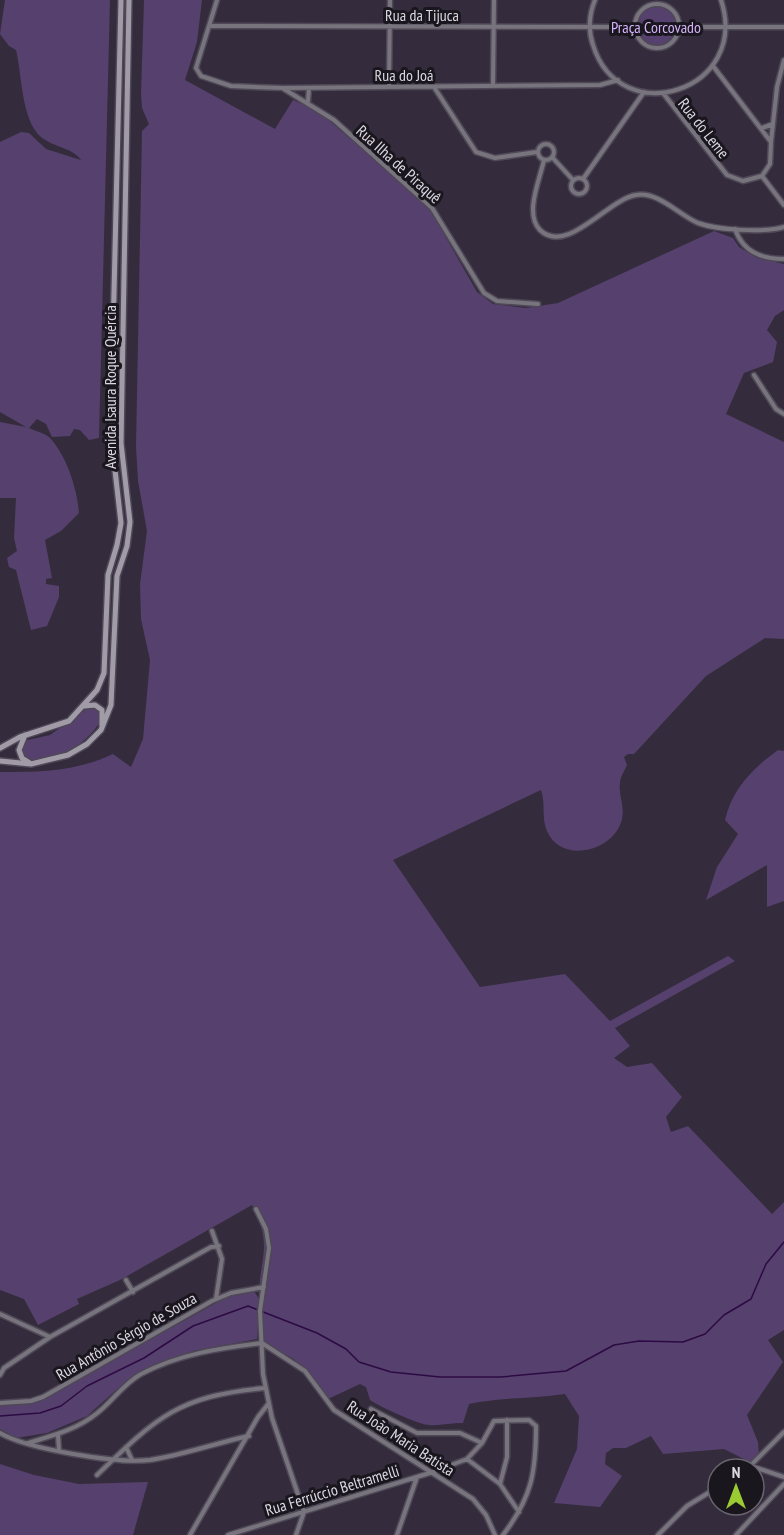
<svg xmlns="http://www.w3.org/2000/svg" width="784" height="1535" viewBox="0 0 784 1535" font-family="'PT Sans Narrow',sans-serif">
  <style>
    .green { fill: #56406d }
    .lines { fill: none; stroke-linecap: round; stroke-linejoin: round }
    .stream { stroke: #2c0b45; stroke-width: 1.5 }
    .street-casing { stroke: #4f4857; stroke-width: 7 }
    .secondary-casing { stroke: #4f4857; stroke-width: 8 }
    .street { stroke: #78747d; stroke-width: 4 }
    .secondary { stroke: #a19ba8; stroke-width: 5 }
    .labels { text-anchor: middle; stroke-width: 6; stroke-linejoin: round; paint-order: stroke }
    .street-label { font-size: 16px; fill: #ddd8e3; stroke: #1a161e }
    .park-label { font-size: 16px; fill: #d5b3fb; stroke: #1a161e }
  </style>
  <rect width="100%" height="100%" fill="#342c3c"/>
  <!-- green -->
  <path class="green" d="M5,0h105l-11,438 -10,2 -9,-10 -6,-1 -4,7 -18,1 -6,-13 -9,-5 -8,9c6,3 16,5 21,10 17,19 27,50 29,75l-18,18 -16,9 7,38 -6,1v5l13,2v11l-12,29 -16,4 -15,-60 -7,-3 -2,-9 10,-7 -3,-13 2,-40h-16v-76l26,5 -26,-15v-270l21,-10 8,1 17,16 35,11c-8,-12 -28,-13 -40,-23 -20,-17 -19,-63 -25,-87l-7,-4 -9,-12z
    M144,0h58l-5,42 -12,38 90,49 18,-29 25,11 110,95 49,86 16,12 33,4 32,-5 156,-72 19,7 6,9 18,11 27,6v46l-9,6 -8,14 10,12 -4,20 -29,11 -18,41 58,28v197l-19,-1 -59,38 -72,78h-6l-4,3 3,8c-2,5 -7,12 -7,18 -2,12 5,23 2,36 -7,32 -61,46 -75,12 -6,-14 -1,-27 -6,-41l-148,70 87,127 85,-13 45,47 118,-65 7,5 -120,67 15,18 -16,12 13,9 25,-4 30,34 -16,20 5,15 17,-6 84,88 12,-12v128l-16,10 15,22 -36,53 11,27 1,13 -9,7 -26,-13 -61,5 -12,-18 -25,12h-13l-7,5 -1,11 17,12 -22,31 -46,-4 23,-54 2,-33 -14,-22c-32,5 -64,3 -96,10l-6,19c-12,0 -24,3 -34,2 -9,0 -51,-19 -59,-25l-4,-13 -6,-3 -32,15 -34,-40 -35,-19v-37l-2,36 -64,12 -46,19 -23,13 -37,33 -40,17 -31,5 -16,-9v-24l32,-2 11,-4 182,-101 29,-7 5,8c0,-43 15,-51 -7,-94l-132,75 -43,19 2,5 -41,21 -14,-26 -24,-9v-518c42,0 74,0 113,-18l18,13 12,-28 7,-79 -9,-41 -1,-35 7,-53 -9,-50 -2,-34 6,-316 7,-7 -7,-16 -1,-14z
    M635 27a21 21 0 1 1 42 0a21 21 0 1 1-42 0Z
    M89,707l7,1 4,4 1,8c-13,24 -52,49 -79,38l-2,-12 3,-5 27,-6z
    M778,750l6,1v150l-17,6v-42l-61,35 11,-33 21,-33 -13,-14c7,-31 28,-52 53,-70z
    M0,1464l34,11 45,9 69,-2 -15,53h-133z"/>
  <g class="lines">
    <!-- stream -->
    <path class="stream" d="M0,1416l40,-3 21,-7 26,-20 57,-28 49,-32 55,-20 69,27 29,16 13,13 32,10 49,5h61l65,-6 48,-26 25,-4 44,1 22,-8 19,-19 27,-16 15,-35 18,-22"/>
    <defs>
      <path id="street" d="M217,0l-21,68 5,8 30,10 52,2 317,-3 18,-5
        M595,0c-6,14 -7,31 -2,45 27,87 158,46 128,-45
        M635 26a22 22 0 1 1 44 0a22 22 0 1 1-44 0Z
        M210,26l424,1
        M679,27h105
        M713,66l58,76 -1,22 -8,12
        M493,86l1,-86
        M389,87l1,-87
        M434,87l42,65 19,6 42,-6
        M284,89l50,31 98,88 52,85 13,8 41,3
        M663,93l64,82 16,6 19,-5
        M308,101l1,-13
        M762,128l11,-4
        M771,142l6,-55 7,-27
        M538 152a8 8 0 1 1 16 0a8 8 0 1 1-16 0Z
        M552,157l21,23
        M544,160c-4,19 -20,54 -4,70 27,26 68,-31 96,-35 22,-4 43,20 62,28 19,7 66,10 86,4
        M762,176l22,29
        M571 186a8 8 0 1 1 16 0a8 8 0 1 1-16 0Z
        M583,179l61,-87
        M735,229c8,23 26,30 49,30
        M754,375l22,34 8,5
        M256,1209l10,20 3,19 -9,63 3,63 9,44 32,94 -8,23
        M212,1231l10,28 -6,40
        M126,1280l7,12
        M0,1314l50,23
        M0,1375l4,-7 46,-31 161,-90 8,-1
        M0,1403l31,-2 12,-4 169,-96 19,-8 33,-6
        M371,1409l46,24h43l22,10
        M0,1433c27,16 118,31 150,27 33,-5 66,-17 99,-24
        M58,1435l1,15
        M28,1443c23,-7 48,-13 68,-29 16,-12 27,-30 45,-40 38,-20 79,-26 121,-31l43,28 29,39 139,89 13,16 9,20
        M126,1447l6,13
        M467,1459l33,25 19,28
        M751,1466l33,11
        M747,1469l37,-37
        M97,1475c60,-58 81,-79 168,-87
        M500,1484l7,-27v-37
        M190,1535l68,-118 11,-14
        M228,1535l205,-63 34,-13 15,-16 12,-22 35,-1 7,6c0,46 -4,71 -33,109
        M397,1535l20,-58
        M658,1535l29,-29 31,-19
        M736,1535l48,-51"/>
      <path id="secondary" d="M84,706l11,-1 7,5v15
        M25,735l-6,15 3,8 8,5
        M0,748l20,-11 49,-16 28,-31 7,-17 4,-98 9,-30 4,-22 -9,-79v-68l9,-376
        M0,761l31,3 37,-9 19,-11 14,-14 10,-25 6,-129 10,-30 3,-24 -9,-79 8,-443"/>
    </defs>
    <!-- street casing -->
    <use href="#street" class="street-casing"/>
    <!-- secondary casing -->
    <use href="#secondary" class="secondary-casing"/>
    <!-- street -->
    <use href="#street" class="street"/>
    <!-- secondary -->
    <use href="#secondary" class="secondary"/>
  </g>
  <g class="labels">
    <!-- street labels -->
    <g class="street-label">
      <text x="422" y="21">Rua da Tijuca</text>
      <text x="404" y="81">Rua do Joá</text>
      <text transform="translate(704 128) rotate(52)" y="6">Rua do Leme</text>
      <text transform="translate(399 164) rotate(42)" y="6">Rua Ilha de Piraquê</text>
      <text transform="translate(110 387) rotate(-90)" y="6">Avenida Isaura Roque Quércia</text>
      <text transform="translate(126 1336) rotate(-30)" y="6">Rua Antônio Sérgio de Souza</text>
      <text transform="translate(401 1438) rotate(33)" y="6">Rua João Maria Batista</text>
      <text transform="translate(332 1490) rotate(-17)" y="6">Rua Ferrúccio Beltramelli</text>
    </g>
    <!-- park labels -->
    <g class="park-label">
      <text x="656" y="33">Praça Corcovado</text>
    </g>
  </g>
  <!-- north arrow -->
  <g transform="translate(736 1487)"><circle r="28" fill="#1a161e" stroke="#68646d" stroke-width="1.5"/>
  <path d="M0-4.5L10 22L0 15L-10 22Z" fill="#9bcb33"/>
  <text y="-9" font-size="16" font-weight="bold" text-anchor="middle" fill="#ddd8e3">N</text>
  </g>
</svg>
